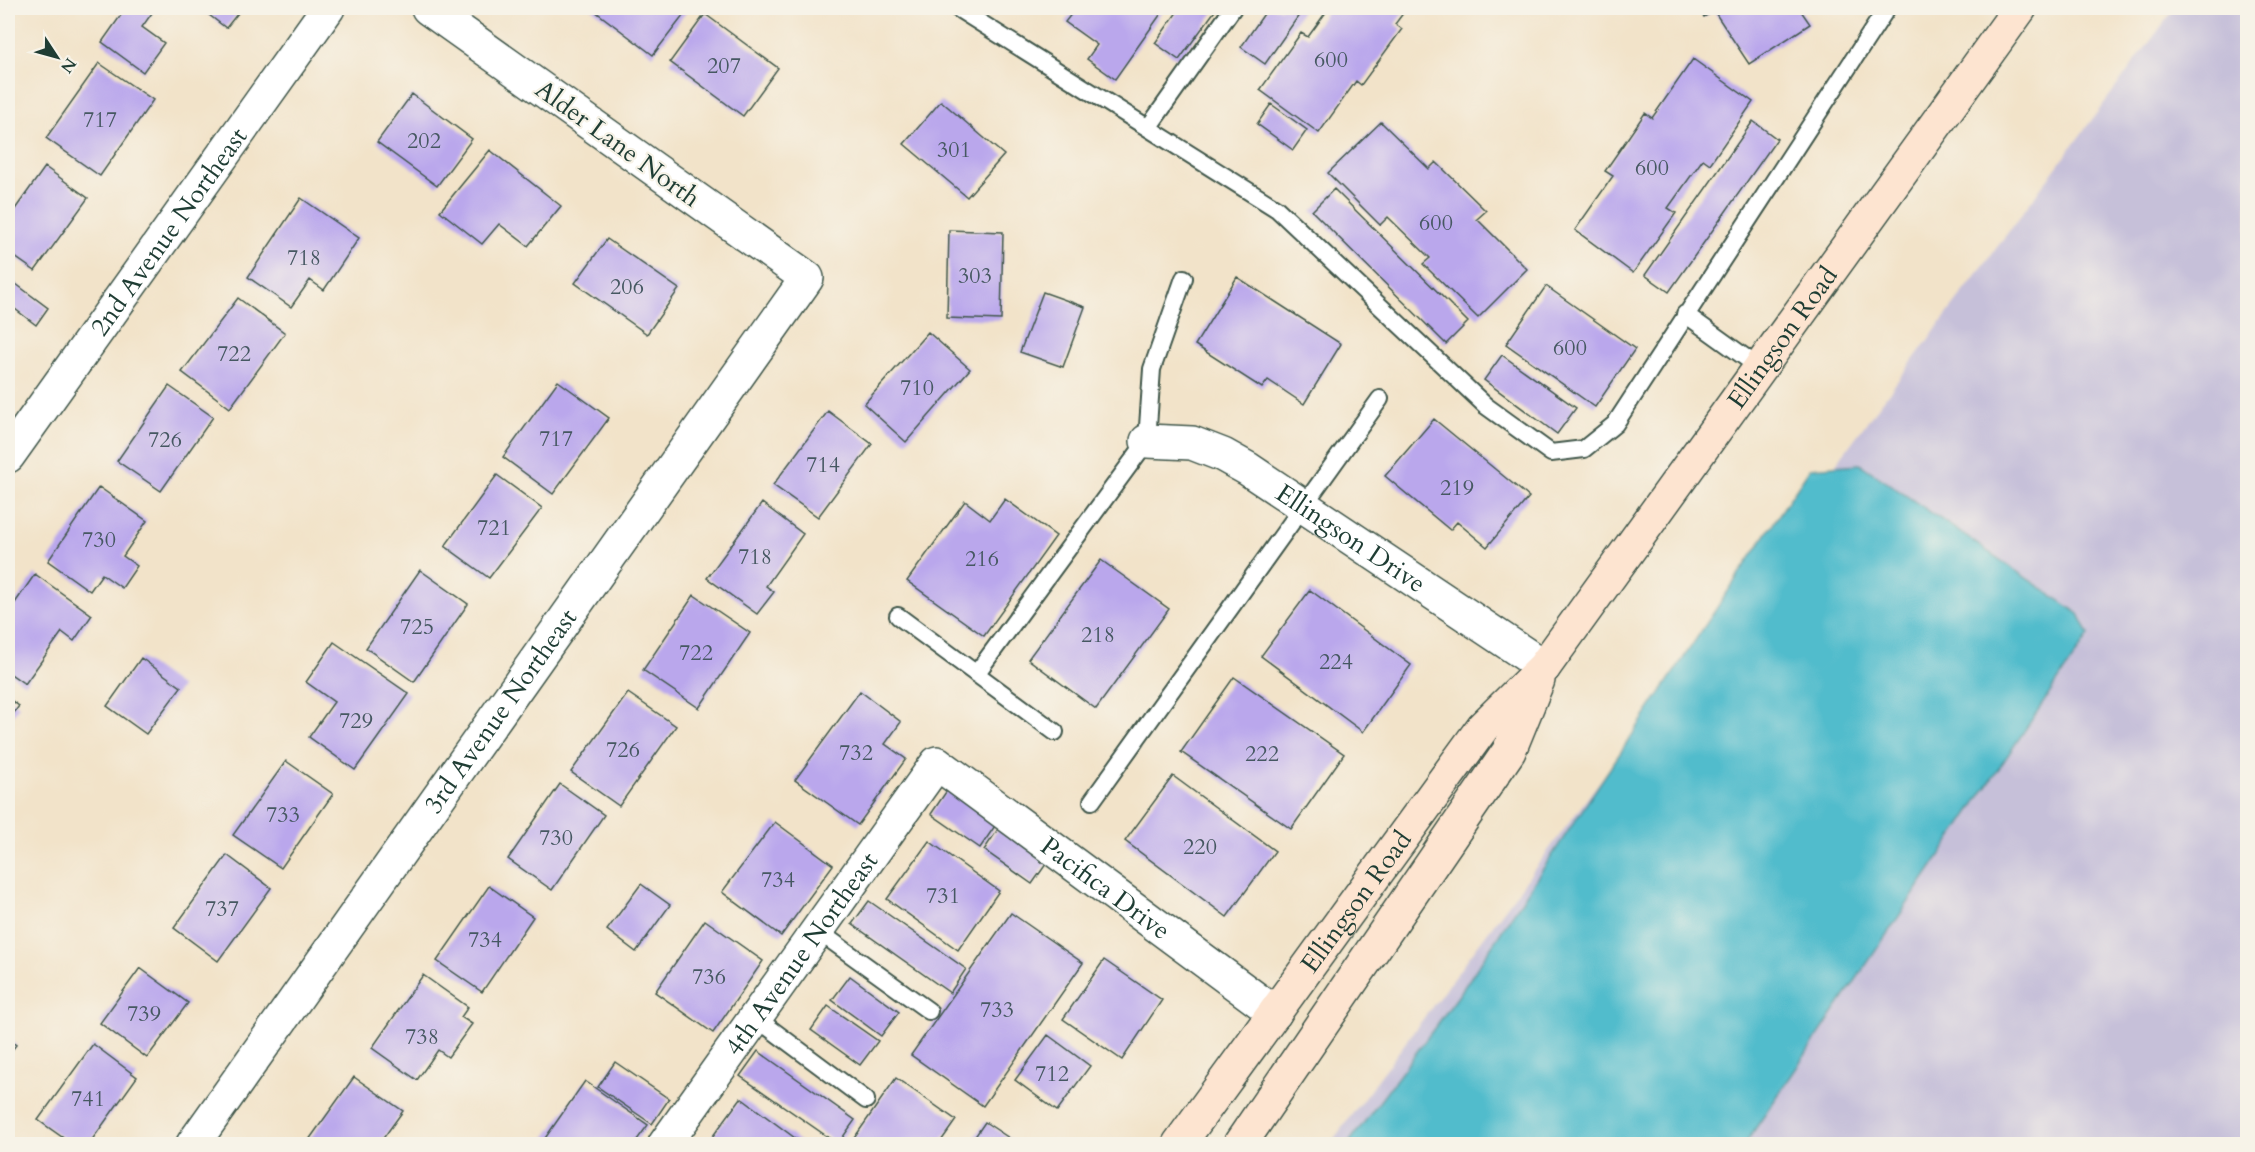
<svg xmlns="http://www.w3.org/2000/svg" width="2255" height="1152" viewBox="0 0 2255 1152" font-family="Cardo,serif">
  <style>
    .industrial { fill: #c6c0d9 }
    .water { fill: #51bccc; stroke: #387c80; stroke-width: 1.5 }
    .building { fill: #baa7ec }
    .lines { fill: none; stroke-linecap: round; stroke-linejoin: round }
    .lane-casing { stroke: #3f564a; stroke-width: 20 }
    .street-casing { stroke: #3f564a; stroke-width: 36 }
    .secondary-casing { stroke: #3f564a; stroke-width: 36 }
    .lane { stroke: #fff; stroke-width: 16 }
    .street { stroke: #fff; stroke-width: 33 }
    .secondary { stroke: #fde4d0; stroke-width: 33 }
    .labels { text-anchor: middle; stroke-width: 4.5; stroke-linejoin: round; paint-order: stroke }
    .number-label { font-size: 22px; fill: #465862 }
    .street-label { font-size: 26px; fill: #1f3d34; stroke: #f7f3e8 }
  </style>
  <rect width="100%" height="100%" fill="#f7f3e8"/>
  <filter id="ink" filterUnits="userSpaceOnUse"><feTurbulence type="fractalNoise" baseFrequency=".0167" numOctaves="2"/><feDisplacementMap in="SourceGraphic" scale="12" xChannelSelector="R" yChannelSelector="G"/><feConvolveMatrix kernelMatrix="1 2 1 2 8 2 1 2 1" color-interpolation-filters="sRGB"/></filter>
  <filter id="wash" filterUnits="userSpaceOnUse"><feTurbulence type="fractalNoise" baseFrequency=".008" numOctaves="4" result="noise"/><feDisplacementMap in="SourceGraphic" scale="24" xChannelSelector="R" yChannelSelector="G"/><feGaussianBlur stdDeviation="1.35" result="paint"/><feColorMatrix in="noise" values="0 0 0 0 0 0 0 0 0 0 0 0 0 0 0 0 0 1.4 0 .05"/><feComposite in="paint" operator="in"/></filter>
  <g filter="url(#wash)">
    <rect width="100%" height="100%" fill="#f2e3c9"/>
    <!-- industrial -->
    <path class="industrial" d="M2175,8h72v1136h-917z"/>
    <!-- water -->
    <path class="water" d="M1860,464l219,150 10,21 -344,509h-397l111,-149 351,-527z"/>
    <g id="blocks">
      <!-- building -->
      <path class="building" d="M126,8h18l8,5 -10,14 22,16 -21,29 -41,-30z
        M200,8h42l-16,20z
        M591,8h92l4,3 -34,44z
        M1076,8h89l-50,71 -28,-20 10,-14 -32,-23z
        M1180,8h37l-38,52 -24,-17z
        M1268,8h36l-39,56 -24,-17z
        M1329,8h78l-12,16 7,5 -41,56 -5,-4 -37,52 -59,-43 41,-57 7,4z
        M1698,8h101l11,16 -61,40 -35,-53 -10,6z
        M705,14l73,54 -35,48 -73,-54z
        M1693,59l60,43 -43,62 -7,-5 -35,49 8,5 -43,60 -58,-43 38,-54 -8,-5 40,-58 7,5z
        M99,63l54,37 -53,76 -54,-38z
        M412,94l60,45 -35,47 -60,-44z
        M941,101l63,54 -37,42 -63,-53z
        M1271,104l36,26 -14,20 -36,-26z
        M1753,121l24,18 -108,153 -24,-17z
        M1381,122l48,47 7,-7 50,49 -9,8 50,50 -49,49 -55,-54 7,-6 -42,-41 -8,8 -52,-52z
        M490,150l71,56 -33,40 -29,-22 -17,20 -42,-33z
        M45,167l43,31 -53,73 -27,-19v-33z
        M1334,189l134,133 -22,22 -134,-133z
        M301,198l58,40 -35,52 -14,-10 -19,27 -43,-30z
        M949,230l54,2 -2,88 -54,-2z
        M607,239l72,50 -32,45 -72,-51z
        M1237,277l104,67 -37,60 -36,-24 -6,8 -67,-43z
        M8,278l40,30 -12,17 -25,-19 -3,4z
        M1546,286l89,63 -40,58 -89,-63z
        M1043,292l42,15 -22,60 -43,-15z
        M238,298l47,35 -55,75 -48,-36z
        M928,332l42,37 -64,73 -42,-38z
        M1502,355l74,53 -19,26 -73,-54z
        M558,381l51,37 -56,76 -50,-37z
        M169,386l44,31 -52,74 -44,-30z
        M828,411l44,33 -54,73 -45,-32z
        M1434,419l95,78 -42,50 -30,-25 -7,8 -65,-54z
        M497,475l45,33 -53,70 -44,-32z
        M99,487l48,34 -24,35 14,10 -15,22 -20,-14 -12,17 -42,-30z
        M1005,499l51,37 -72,100 -77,-55 58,-80 25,19z
        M762,503l41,31 -37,52 8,6 -17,22 -50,-36z
        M1101,560l68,49 -73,100 -68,-50z
        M420,570l48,34 -54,78 -48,-34z
        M35,574l57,41 -18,26 -12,-9 -37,52 -17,-12v-59z
        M1310,590l101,75 -48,67 -102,-76z
        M694,595l56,38 -51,75 -56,-38z
        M334,642l75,52 -54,76 -46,-33 25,-35 -28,-20z
        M141,658l40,29 -35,47 -39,-28z
        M1234,677l110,77 -53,75 -110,-77z
        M860,691l41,31 -16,22 21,15 -48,66 -63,-45z
        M628,693l48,33 -57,80 -48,-34z
        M8,698l11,8 -11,15z
        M286,761l47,33 -52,74 -48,-33z
        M1173,776l102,75 -48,66 -102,-76z
        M560,784l44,31 -52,75 -44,-31z
        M948,789l49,34 -17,25 -49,-34z
        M775,822l58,43 -52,71 -59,-44z
        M1000,826l49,34 -17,24 -48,-34z
        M929,841l70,50 -41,59 -71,-51z
        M227,855l44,33 -53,73 -44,-33z
        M641,884l29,21 -34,47 -29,-22z
        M489,886l44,31 -51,75 -45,-31z
        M869,901l97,68 -16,24 -98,-69z
        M1011,913l72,50 -100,143 -72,-51z
        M705,920l58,41 -50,72 -58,-41z
        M1104,960l58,40 -40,60 -59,-41z
        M140,968l48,35 -41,55 -47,-35z
        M423,975l45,32 -7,10 11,7 -24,33 -10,-7 -21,30 -45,-32z
        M850,976l49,36 -18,24 -49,-36z
        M828,1006l50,35 -18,24 -49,-35z
        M1048,1035l42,31 -33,45 -42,-31z
        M8,1039l8,6 -8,10z
        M93,1044l44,33 -48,67h-17l-34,-24z
        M758,1051l97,69 -17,24 -98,-68z
        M615,1062l54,37 -17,25 -54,-37z
        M354,1077l49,34 -24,33h-73z
        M896,1078l60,42 -17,24h-89z
        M585,1081l63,44 -14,19h-93z
        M741,1098l62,46h-96z
        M985,1122l33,22h-48z"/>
    </g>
  </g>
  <g filter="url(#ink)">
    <use href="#blocks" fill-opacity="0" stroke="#3f564a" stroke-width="1.5"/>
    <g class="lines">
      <defs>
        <path id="lane" d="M957,8l320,201 209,197 65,47 33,-4 31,-25 272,-416
          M1148,128l85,-120
          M1685,314l75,54
          M898,616l157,116
          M976,674l171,-233 5,-72 32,-91
          M1092,801l288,-402
          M818,931l111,80
          M756,1018l110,82"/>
        <g id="street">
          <path id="s1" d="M1147,441l45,2 31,12 25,14 296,198"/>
          <path id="s2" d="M8,456l320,-448"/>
          <path id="s3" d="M193,1144l614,-866 -379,-270"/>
          <path id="s4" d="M665,1144l272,-381 338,250"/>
        </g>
        <g id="secondary">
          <path id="s5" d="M1179,1144l304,-417 61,-60 476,-659"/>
          <path d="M1240,1144l269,-393 29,-71"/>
        </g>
      </defs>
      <!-- lane casing -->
      <use href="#lane" class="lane-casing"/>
      <!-- street casing -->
      <use href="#street" class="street-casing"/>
      <!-- secondary casing -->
      <use href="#secondary" class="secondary-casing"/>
      <!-- lane -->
      <use href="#lane" class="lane"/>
      <!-- street -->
      <use href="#street" class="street"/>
      <!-- secondary -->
      <use href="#secondary" class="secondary"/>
    </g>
  </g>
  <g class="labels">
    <!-- number labels -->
    <g class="number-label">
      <text x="1331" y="67">600</text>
      <text x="724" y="73">207</text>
      <text x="100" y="127">717</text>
      <text x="424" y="148">202</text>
      <text x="954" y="157">301</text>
      <text x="1652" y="175">600</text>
      <text x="1436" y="230">600</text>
      <text x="304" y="265">718</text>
      <text x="975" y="283">303</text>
      <text x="627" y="294">206</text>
      <text x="1570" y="355">600</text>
      <text x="234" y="361">722</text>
      <text x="917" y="395">710</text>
      <text x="556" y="446">717</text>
      <text x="165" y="447">726</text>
      <text x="823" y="472">714</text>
      <text x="1457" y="495">219</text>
      <text x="494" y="535">721</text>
      <text x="99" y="547">730</text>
      <text x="755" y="564">718</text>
      <text x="982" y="566">216</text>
      <text x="417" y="634">725</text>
      <text x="1098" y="642">218</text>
      <text x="696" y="660">722</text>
      <text x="1336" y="669">224</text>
      <text x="356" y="728">729</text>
      <text x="623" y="757">726</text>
      <text x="856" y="760">732</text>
      <text x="1262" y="761">222</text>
      <text x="283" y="822">733</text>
      <text x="556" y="845">730</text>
      <text x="1200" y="854">220</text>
      <text x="778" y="887">734</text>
      <text x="943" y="903">731</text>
      <text x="222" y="916">737</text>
      <text x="485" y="947">734</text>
      <text x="709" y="984">736</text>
      <text x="997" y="1017">733</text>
      <text x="144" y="1021">739</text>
      <text x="422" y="1044">738</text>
      <text x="1052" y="1081">712</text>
      <text x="88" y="1106">741</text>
    </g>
    <!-- street labels -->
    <g class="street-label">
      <text transform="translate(618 143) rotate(36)" y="9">Alder Lane North</text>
      <text dy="9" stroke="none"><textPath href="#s2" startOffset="276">2nd Avenue Northeast</textPath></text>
      <text dy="9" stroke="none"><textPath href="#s5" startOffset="1008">Ellingson Road</textPath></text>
      <text dy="9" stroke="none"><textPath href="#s1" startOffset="231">Ellingson Drive</textPath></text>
      <text dy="9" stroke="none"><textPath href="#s3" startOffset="531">3rd Avenue Northeast</textPath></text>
      <text dy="9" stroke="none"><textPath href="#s4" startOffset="678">Pacifica Drive</textPath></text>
      <text dy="9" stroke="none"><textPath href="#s5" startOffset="300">Ellingson Road</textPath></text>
      <text dy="9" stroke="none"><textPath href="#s4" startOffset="234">4th Avenue Northeast</textPath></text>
    </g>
  </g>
  <!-- margin -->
  <rect width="2255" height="1152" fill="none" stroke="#f7f3e8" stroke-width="30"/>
  <!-- north arrow -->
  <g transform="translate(57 57) rotate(126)" stroke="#f7f3e8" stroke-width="4.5" paint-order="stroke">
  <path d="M0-4.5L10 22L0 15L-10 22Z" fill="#1f3d34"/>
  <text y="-9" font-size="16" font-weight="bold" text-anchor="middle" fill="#1f3d34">N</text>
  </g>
</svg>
